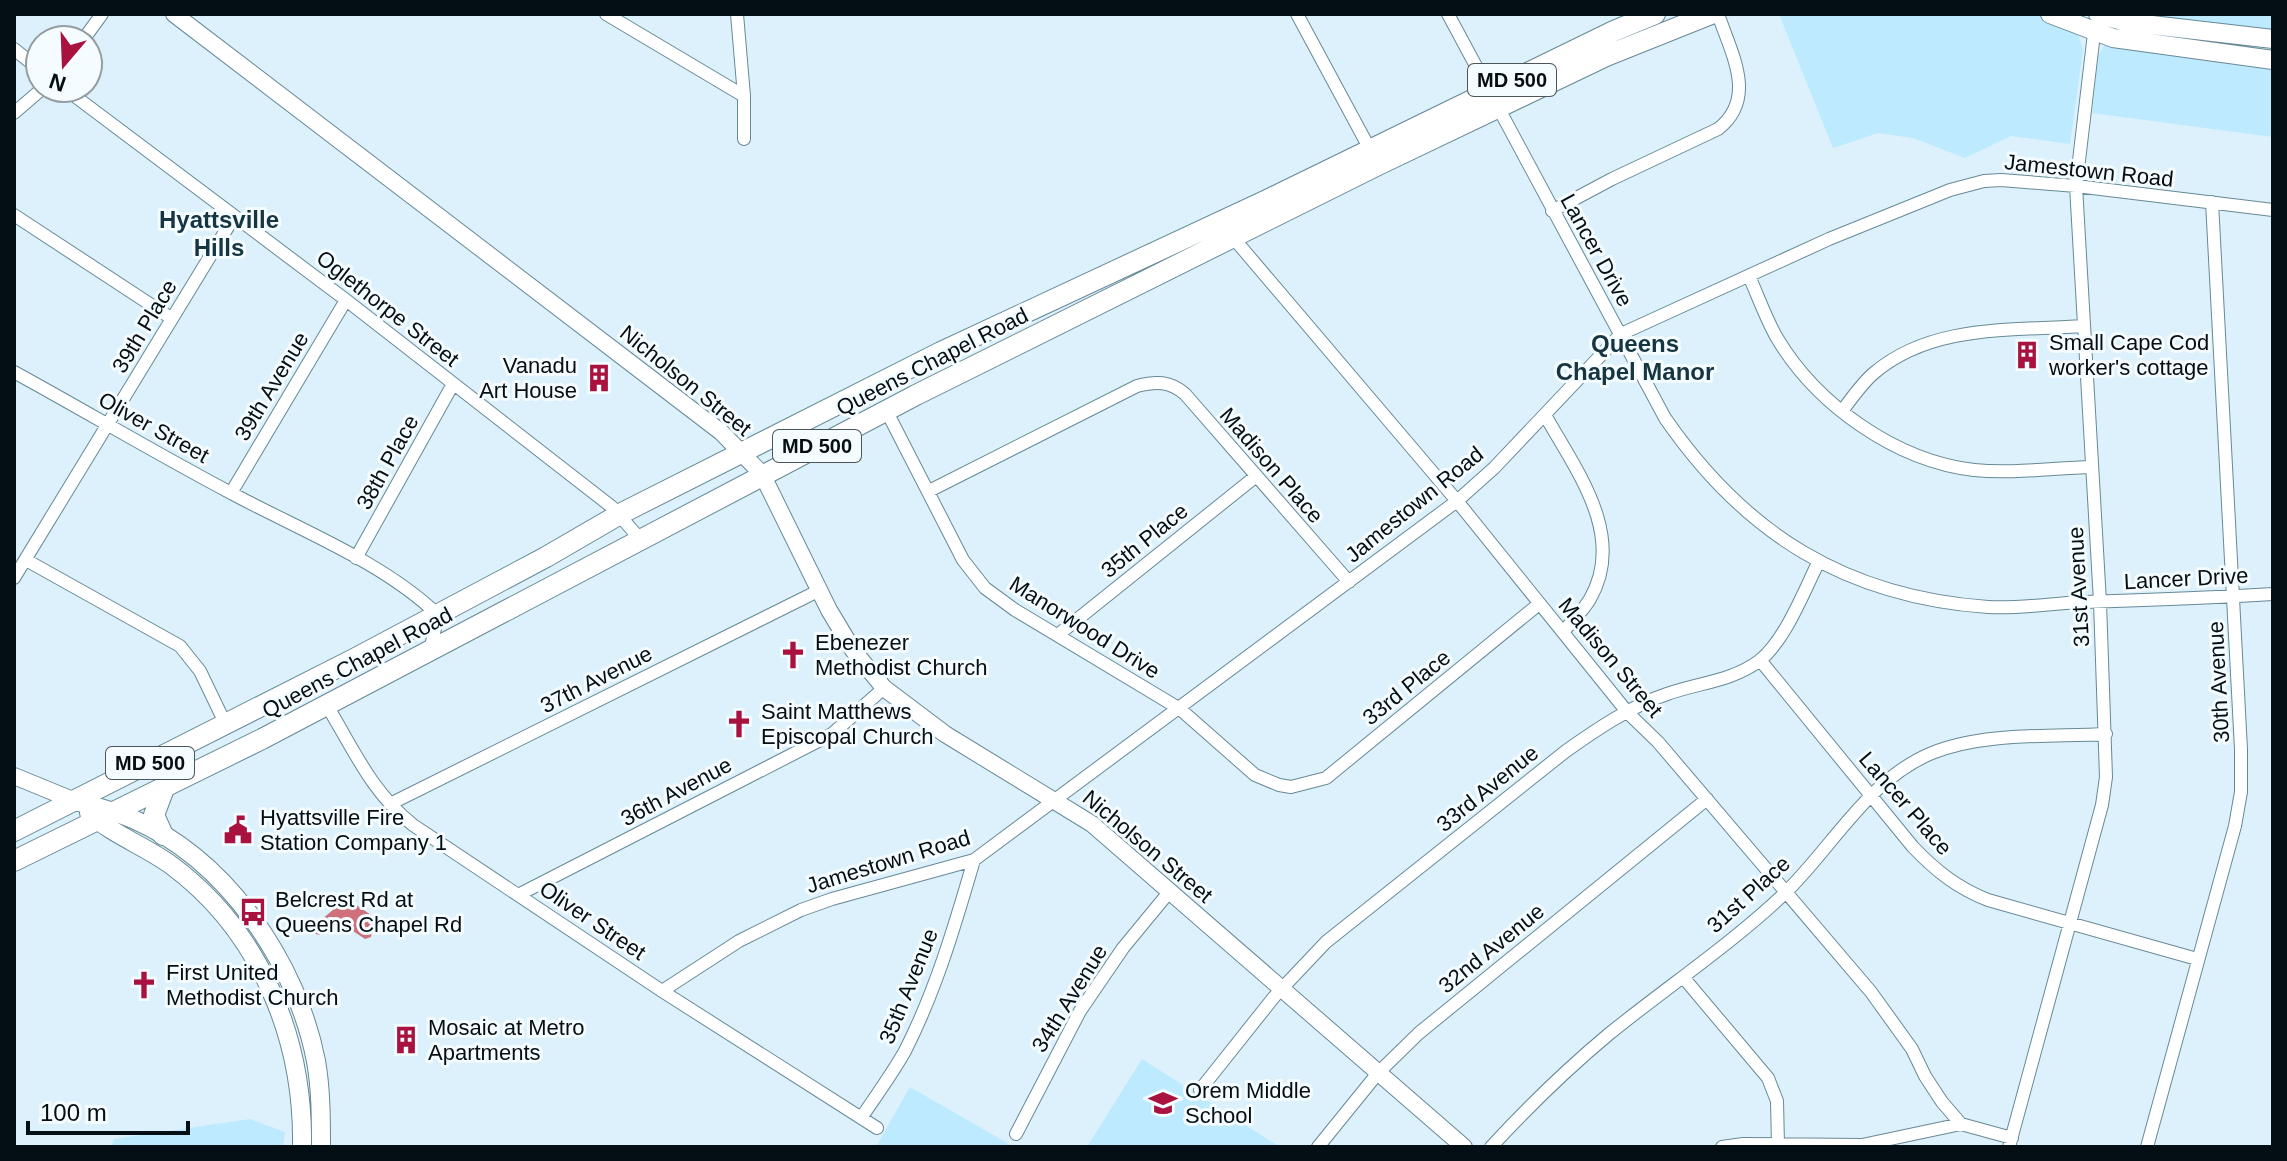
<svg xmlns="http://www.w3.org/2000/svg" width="2287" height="1161" viewBox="0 0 2287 1161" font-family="Helvetica,sans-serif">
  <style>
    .built { fill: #bdeafe }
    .water { fill: #ce717d }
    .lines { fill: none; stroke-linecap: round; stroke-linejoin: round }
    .minor-casing { stroke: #678997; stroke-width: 14 }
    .tertiary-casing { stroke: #678997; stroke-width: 18 }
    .secondary-casing { stroke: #678997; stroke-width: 20 }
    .primary-casing { stroke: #678997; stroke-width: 22 }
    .minor { stroke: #fff; stroke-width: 12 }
    .tertiary { stroke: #fff; stroke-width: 16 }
    .secondary { stroke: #fff; stroke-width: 18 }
    .primary { stroke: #fff; stroke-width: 20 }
    .labels { text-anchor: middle; stroke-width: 6; stroke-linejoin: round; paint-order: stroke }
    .shield { fill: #f5fcff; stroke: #4c565a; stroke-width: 2 }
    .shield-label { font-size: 20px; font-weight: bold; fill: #030f14 }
    .street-label { font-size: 22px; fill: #030f14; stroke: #f5fcff }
    .poi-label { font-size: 22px; fill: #030f14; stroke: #f5fcff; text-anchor: start }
    .neighbourhood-label { font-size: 24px; font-weight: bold; fill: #153542; stroke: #f5fcff }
  </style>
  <rect width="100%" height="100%" fill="#dcf1fb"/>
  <!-- built -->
  <path class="built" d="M1779,14h260l38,17 6,19 -13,94 -59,-8 -46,22 -52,-20 -35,-5 -45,15z
    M2126,14h147v19z
    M2118,44l155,20v73l-181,-24 6,-57 6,-10z
    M1142,1059l138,88h-193z
    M910,1087l104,60h-138z
    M250,1119l35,13 -2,15h-172l3,-8z"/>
  <!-- water -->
  <path class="water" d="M349,900l25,17 -3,20 -6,2 -15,-10h-24l-6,6 -4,-1 -4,-4 2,-4 27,-23z"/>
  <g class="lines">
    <defs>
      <path id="minor" d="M606,14l138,82
        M737,14l7,82v43
        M1297,14l76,141
        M1448,14l217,404c80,116 181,179 323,189 32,2 65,-4 97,-5 63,-2 125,-4 188,-8
        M83,40l19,-26
        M14,49l26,21
        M64,88l282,212 266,207 29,33
        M14,113l29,-25
        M1552,211l60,-32 106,-50c40,-31 13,-76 0,-115
        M14,215l157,103
        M1230,234l227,267 171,212 30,29 213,250 41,57 13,27 17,26 19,22
        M1749,276c9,20 17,43 28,62 40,67 119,123 197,132 38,4 79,-2 117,-3
        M14,372c73,40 145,83 219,122 67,36 150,68 205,121l-8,36
        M886,410l77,150 22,28 30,22 165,99 75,66 24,10 12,2 35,-9 213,-174
        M1842,411c10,-13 20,-28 32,-38 58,-49 137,-42 208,-47
        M1545,415c30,54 82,120 45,184 -7,12 -18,22 -27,33
        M929,491l208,-105c19,-5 33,-5 48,8l164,188
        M231,493l115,-193
        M356,558l97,-174
        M26,560l154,86 20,25 26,54
        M14,578l220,-361
        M1059,634l196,-157
        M1760,660l153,187c22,23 44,41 75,53l209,59
        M326,704c27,44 45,88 87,121l249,166 215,137
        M390,804l430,-214
        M520,894l312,-160 52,-46
        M1683,977l85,101 9,23 1,44
        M662,991l77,-50 62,-31 31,-11 142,-39 483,-359 37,-33 127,-134 208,-95 121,-49 34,-9 17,-1 75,6 197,24
        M1200,1090l74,-93 52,-55 240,-191c31,-22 65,-45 101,-57 31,-11 65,-13 92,-33 26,-20 45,-70 60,-100
        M861,1118c15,-22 31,-44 44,-67 31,-61 50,-126 69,-191
        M1016,1134l64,-123 43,-63 47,-57
        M1318,1147l60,-74 41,-40 288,-234
        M1491,1147c37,-40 76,-78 118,-113 58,-47 121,-89 175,-140 48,-46 84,-115 148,-141 51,-21 119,-16 174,-19
        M1722,1147l21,-3 119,1 99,-21 51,14
        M2009,1147l93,-342 4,-28 -6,-175 -24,-416 19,-161
        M2147,1147l88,-321 6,-34v-43l-29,-547"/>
      <path id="tertiary" d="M174,14l547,418 41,42 67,136 24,40 31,38 61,46 147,90 372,323
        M14,776l61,25"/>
      <path id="secondary" d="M2050,14l63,24 160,22
        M2098,14l28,8 147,17
        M75,801c19,5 39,10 58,18 94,41 164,144 183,242 5,28 5,58 5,86
        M89,813c24,22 56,33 82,52 89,66 133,173 131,282"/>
      <path id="primary" d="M14,831l340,-172 192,-102 74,-43 321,-162 326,-152 347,-169 41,-17
        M163,835l-9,-20 11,-29
        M14,861l248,-122 654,-344 462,-230 228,-109 105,-42"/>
    </defs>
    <!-- minor casing -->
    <use href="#minor" class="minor-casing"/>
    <!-- tertiary casing -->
    <use href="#tertiary" class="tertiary-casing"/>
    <!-- secondary casing -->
    <use href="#secondary" class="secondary-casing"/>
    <!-- primary casing -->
    <use href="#primary" class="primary-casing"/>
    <!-- minor -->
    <use href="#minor" class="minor"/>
    <!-- tertiary -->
    <use href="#tertiary" class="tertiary"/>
    <!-- secondary -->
    <use href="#secondary" class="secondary"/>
    <!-- primary -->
    <use href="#primary" class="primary"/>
  </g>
  <!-- icons -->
  <defs>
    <symbol id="building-bare" viewBox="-9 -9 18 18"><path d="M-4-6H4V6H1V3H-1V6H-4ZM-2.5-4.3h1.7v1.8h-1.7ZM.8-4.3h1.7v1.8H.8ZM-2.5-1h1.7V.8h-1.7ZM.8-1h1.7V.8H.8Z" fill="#a9123f" stroke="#f5fcff" stroke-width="2.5" paint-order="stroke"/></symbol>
    <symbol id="church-bare" viewBox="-9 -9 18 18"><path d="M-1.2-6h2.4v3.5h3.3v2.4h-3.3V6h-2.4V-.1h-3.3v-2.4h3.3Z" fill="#a9123f" stroke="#f5fcff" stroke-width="2.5" paint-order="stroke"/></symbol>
    <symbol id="civic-bare" viewBox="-9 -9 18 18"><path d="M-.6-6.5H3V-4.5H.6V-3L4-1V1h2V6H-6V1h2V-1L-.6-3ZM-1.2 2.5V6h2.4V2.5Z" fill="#a9123f" stroke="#f5fcff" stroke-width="2.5" paint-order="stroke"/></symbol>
    <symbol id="bus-bare" viewBox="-9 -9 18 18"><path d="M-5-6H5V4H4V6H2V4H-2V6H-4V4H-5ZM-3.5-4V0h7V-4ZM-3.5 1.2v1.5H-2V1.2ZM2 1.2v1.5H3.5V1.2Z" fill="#a9123f" stroke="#f5fcff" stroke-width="2.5" paint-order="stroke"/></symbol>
    <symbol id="school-bare" viewBox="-9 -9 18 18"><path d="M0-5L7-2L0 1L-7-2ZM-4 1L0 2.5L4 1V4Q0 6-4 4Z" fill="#a9123f" stroke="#f5fcff" stroke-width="2.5" paint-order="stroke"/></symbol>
  </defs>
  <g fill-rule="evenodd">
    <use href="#building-bare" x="2007" y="335" width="40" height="40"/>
    <use href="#building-bare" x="579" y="358" width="40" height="40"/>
    <use href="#church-bare" x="773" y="635" width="40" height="40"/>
    <use href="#church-bare" x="719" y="704" width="40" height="40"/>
    <use href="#civic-bare" x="218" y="810" width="40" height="40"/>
    <use href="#bus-bare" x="233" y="892" width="40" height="40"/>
    <use href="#church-bare" x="124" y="965" width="40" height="40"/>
    <use href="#building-bare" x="386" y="1020" width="40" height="40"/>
    <use href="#school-bare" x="1143" y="1083" width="40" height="40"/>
  </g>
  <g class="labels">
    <!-- shield labels -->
    <g class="shield">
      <rect x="1468" y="64" width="88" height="32" rx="6"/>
      <rect x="773" y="430" width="88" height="32" rx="6"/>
      <rect x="106" y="747" width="88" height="32" rx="6"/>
    </g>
    <g class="shield-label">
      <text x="1512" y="87">MD 500</text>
      <text x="817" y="453">MD 500</text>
      <text x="150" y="770">MD 500</text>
    </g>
    <!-- street labels -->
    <g class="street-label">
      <text transform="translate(2089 170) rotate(6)" y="8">Jamestown Road</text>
      <text transform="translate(1597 250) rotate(61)" y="8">Lancer Drive</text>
      <text transform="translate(388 308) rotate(38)" y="8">Oglethorpe Street</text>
      <text transform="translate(144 326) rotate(-59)" y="8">39th Place</text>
      <text transform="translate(932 361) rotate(-27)" y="8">Queens Chapel Road</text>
      <text transform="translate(686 380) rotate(39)" y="8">Nicholson Street</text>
      <text transform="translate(271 386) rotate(-59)" y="8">39th Avenue</text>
      <text transform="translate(154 427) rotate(29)" y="8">Oliver Street</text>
      <text transform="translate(387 462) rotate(-61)" y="8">38th Place</text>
      <text transform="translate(1272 465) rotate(49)" y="8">Madison Place</text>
      <text transform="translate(1414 504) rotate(-39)" y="8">Jamestown Road</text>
      <text transform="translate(1144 540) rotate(-39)" y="8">35th Place</text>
      <text transform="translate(2186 578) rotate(-3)" y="8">Lancer Drive</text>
      <text transform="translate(2078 587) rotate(-93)" y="8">31st Avenue</text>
      <text transform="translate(1085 627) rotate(32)" y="8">Manorwood Drive</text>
      <text transform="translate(1611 657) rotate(50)" y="8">Madison Street</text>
      <text transform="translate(357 662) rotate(-28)" y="8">Queens Chapel Road</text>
      <text transform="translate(596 679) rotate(-27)" y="8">37th Avenue</text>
      <text transform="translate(2218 682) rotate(-93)" y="8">30th Avenue</text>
      <text transform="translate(1406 687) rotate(-39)" y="8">33rd Place</text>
      <text transform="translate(1487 788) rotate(-39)" y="8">33rd Avenue</text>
      <text transform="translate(676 791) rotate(-28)" y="8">36th Avenue</text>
      <text transform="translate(1906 803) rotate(49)" y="8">Lancer Place</text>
      <text transform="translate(1148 846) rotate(40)" y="8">Nicholson Street</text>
      <text transform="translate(888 861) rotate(-17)" y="8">Jamestown Road</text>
      <text transform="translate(1748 894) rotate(-42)" y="8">31st Place</text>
      <text transform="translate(593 920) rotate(34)" y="8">Oliver Street</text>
      <text transform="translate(1491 948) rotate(-39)" y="8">32nd Avenue</text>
      <text transform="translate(908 986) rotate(-68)" y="8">35th Avenue</text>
      <text transform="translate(1069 998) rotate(-58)" y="8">34th Avenue</text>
    </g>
    <!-- poi labels -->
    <g class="poi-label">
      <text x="2049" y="350">Small Cape Cod<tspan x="2049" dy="25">worker's cottage</tspan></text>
      <text x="577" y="373" text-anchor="end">Vanadu<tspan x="577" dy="25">Art House</tspan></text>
      <text x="815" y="650">Ebenezer<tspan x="815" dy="25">Methodist Church</tspan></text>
      <text x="761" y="719">Saint Matthews<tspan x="761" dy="25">Episcopal Church</tspan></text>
      <text x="260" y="825">Hyattsville Fire<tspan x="260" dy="25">Station Company 1</tspan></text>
      <text x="275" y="907">Belcrest Rd at<tspan x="275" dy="25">Queens Chapel Rd</tspan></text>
      <text x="166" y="980">First United<tspan x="166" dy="25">Methodist Church</tspan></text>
      <text x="428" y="1035">Mosaic at Metro<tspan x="428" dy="25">Apartments</tspan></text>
      <text x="1185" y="1098">Orem Middle<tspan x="1185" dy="25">School</tspan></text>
    </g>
    <!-- neighbourhood labels -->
    <g class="neighbourhood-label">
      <text x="219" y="228">Hyattsville<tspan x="219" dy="28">Hills</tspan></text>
      <text x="1635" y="352">Queens<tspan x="1635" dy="28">Chapel Manor</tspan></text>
    </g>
  </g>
  <!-- border -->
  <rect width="2287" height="1161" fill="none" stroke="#030f14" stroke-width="32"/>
  <!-- north arrow -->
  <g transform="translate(64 64) rotate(199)"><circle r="38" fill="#f5fcff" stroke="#949da1" stroke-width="2"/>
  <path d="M0-6L14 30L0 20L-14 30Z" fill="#a9123f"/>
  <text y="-12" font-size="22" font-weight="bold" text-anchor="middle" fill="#030f14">N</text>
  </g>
  <!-- scale -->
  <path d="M28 1121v12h160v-12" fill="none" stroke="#030f14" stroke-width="4"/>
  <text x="40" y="1121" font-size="24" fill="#030f14" stroke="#f5fcff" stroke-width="6" paint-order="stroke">100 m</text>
</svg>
